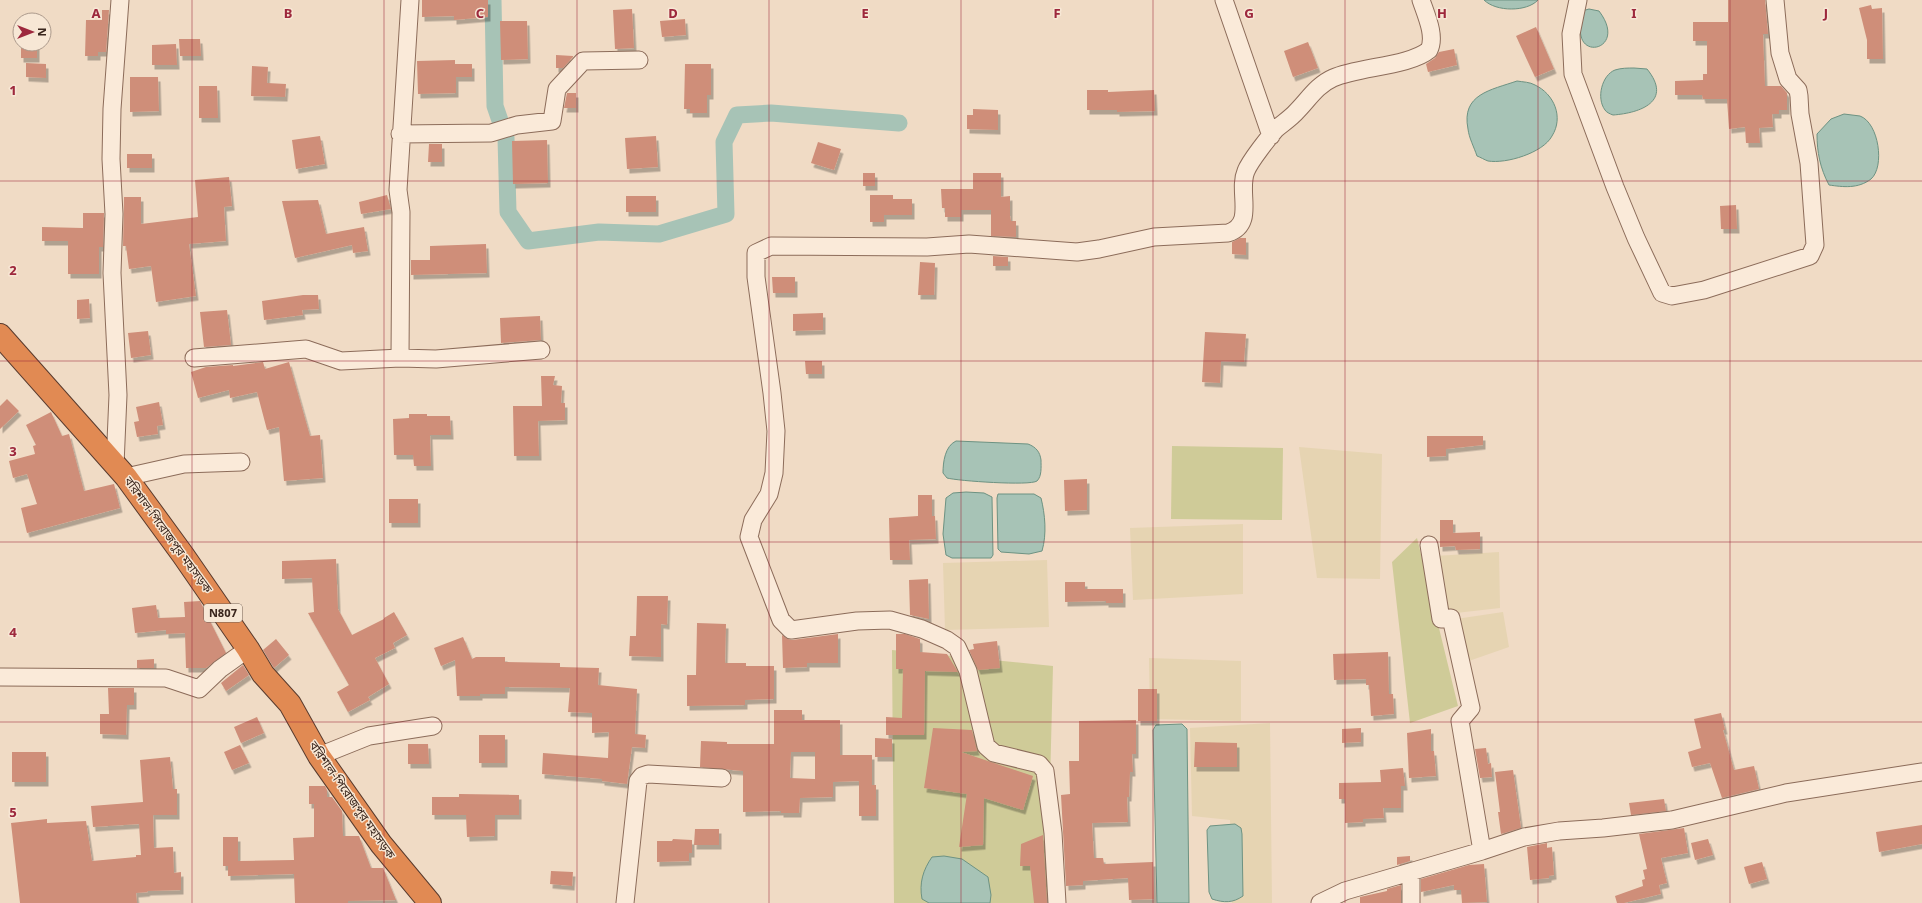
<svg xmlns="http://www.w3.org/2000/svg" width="1922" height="903" viewBox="0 0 1922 903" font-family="Georgia,'Noto Sans Bengali',serif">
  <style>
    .farmland { fill: #e6d4b2 }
    .green { fill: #cfcb98 }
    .water { fill: #a7c3b6; stroke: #6d9282 }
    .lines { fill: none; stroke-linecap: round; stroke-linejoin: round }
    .canal { stroke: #a7c3b6; stroke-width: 17 }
    .building { fill: #cf8e79; fill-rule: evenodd; filter: url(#shadow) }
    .minor-casing { stroke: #8c6c5a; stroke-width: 19 }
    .highway-casing { stroke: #593b2e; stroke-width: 24 }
    .minor { stroke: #faead9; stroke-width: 17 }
    .highway { stroke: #e18a53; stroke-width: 22 }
    .grid { fill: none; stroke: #9d283d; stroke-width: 1; stroke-opacity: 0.55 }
    .labels { text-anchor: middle; stroke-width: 3; stroke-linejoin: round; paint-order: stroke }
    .shield { fill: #f7e7d5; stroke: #736155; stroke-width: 1 }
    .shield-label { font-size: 11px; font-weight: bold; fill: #3b271e }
    .street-label { font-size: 12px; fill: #3b271e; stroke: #f7e7d5 }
    .grid-label { font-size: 13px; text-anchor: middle; font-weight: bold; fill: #9d283d; stroke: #f7e7d5; stroke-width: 3; stroke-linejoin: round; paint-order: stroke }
  </style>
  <defs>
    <filter id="shadow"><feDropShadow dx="2.5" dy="4.5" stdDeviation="0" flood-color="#0004"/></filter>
  </defs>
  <rect width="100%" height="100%" fill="#f0dbc5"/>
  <!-- farmland -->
  <path class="farmland" d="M1299,447l83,7 -2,125 -63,-1z
    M1243,524v70l-110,6 -3,-72z
    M1499,552l1,56 -53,6 -12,-58z
    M1047,560l2,67 -104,3 -2,-67z
    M1503,612l6,35 -43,15 -10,-43z
    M1149,658l92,3v60l-91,-2z
    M1270,723l2,180h-40l-2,-83 -38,-4 -2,-88z"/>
  <!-- green -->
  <path class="green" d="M1172,446l111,2 -1,72 -111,-1z
    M1417,538l41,168 -48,17 -18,-161z
    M892,650l161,16 -6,237h-153z"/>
  <!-- water -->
  <path class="water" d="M1484,0h54c-11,12 -42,12 -54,0z
    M1589,9l10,2c26,34 -13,48 -18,25 -2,-8 0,-17 1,-25z
    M1634,68l13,1c26,32 -6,44 -34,46 -3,-1 -7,-3 -8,-5 -9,-12 -3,-35 10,-40 6,-2 13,-2 19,-2z
    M1517,81c6,1 13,1 18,4 19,9 29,32 17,51 -9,17 -46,28 -64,25 -3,-1 -8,-4 -11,-5 -3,-9 -8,-18 -9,-27 -7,-35 23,-39 49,-48z
    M1844,114c5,1 11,1 16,2 19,7 25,51 11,63 -13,10 -28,8 -42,6 -9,-17 -12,-33 -12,-51l14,-15z
    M956,441l72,3c8,3 12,8 13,16 0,7 1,16 -4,21 -7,5 -79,0 -90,-3l-4,-5c0,-11 2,-27 13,-32z
    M966,492l18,1 8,4 1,58 -2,3h-39l-6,-3 -3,-21 3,-36 7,-5z
    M998,494h36l7,4c4,16 6,36 1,53l-13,3 -28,-2 -3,-3 -1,-51z
    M1182,724l5,5 2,174h-32l-4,-173 3,-5z
    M1235,824l6,4 1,6 1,62c-10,7 -19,7 -31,3l-3,-7 -2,-62 3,-4z
    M944,856l18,3 26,18 3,18 -1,8h-61l-7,-4c-3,-16 1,-29 10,-42z"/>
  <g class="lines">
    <!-- canal -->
    <path class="canal" d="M493,0l2,106 11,32 2,74 20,29 71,-9 60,2 67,-20 -2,-72 13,-27 34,-2 128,10"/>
  </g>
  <!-- building -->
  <path class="building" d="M422,0h66v17l-34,3v-4l-32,1z
    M1728,0h37l3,34h-5l2,52h16l6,7v17h-8v4h-7l1,13 -14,1 1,15h-14l-1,-16 -16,2 -2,-30h-24l-1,-4h-27v-14l28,-1v-6h4v-33h-14v-19h35z
    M1871,5l1,4 10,-1 1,51h-16v-19l-8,-32z
    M632,9l2,39 -19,1 -2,-39z
    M102,10h7l-3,42h-8v4h-13l1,-36h16z
    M685,19l1,16 -24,2 -2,-16z
    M500,21h27l1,38 -27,1z
    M1536,27l18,42 -19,8 -19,-41z
    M179,39h21l1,17h-21z
    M1308,42l10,26 -25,9 -9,-26z
    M21,44h16v14h-16z
    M176,44l1,21h-25v-20z
    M1454,49l3,16 -29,7 -2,-8 9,-6 4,-6z
    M556,55l17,1v1l-10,11h-7z
    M455,60v4h17v13h-16v16l-38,1 -1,-33z
    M26,63l20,1v14l-20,-1z
    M685,64h26v31h-4v18h-17v-4h-6z
    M252,66l16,1 -1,16 19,1 -1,13 -34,-1z
    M130,77h28l1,34 -29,1z
    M199,86h18l1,32h-19z
    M1087,90h21v2l46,-2 1,21 -38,1v-2h-30z
    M567,93h9v15h-12z
    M973,109l25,1v20l-31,-1v-14h6z
    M320,136l5,28 -29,5 -4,-29z
    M656,136l2,31 -31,2 -2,-31z
    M547,140l1,43 -35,1 -1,-43z
    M818,142l23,7 -7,21 -23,-7z
    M429,144h13v18h-14z
    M127,154h25v14h-25z
    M863,173h12v13h-12z
    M973,173h28v24l9,-1v20l1,5h5v16l-25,-1v-26h-30v7h-16v-9h-3l-1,-19h32z
    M229,177l3,29 -8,1 2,34 -37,3 7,52 -40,6 -5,-36 -22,3 -3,-23h-3l1,-49h17v27l57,-7 -3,-37z
    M387,195l4,14 -30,5 -2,-12z
    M870,195h23v4h19v16h-28v7h-14z
    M626,196h30v16h-30z
    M318,200l8,34 38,-7 4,24 -15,2 -1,-8 -57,13 -13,-57z
    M1736,205l1,24h-16l-1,-23z
    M83,213h21l-1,34h-4v27h-31v-33h-26v-14l41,1z
    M1240,238h6v17l-14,-1v-12z
    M486,244l1,29 -76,2v-15h19v-14z
    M993,256l15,1v9h-15z
    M920,262l15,1 -1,32h-16z
    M772,277h23v16h-22z
    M303,295h15l1,14 -17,1 1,5 -39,5 -2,-19z
    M89,299l1,19 -13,1v-19z
    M227,310l4,35 -27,2 -4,-35z
    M823,313v17l-30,1v-17z
    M540,316l1,24 -40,3 -1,-25z
    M148,331l3,24 -20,3 -3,-25z
    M1205,332l41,2 -2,28 -23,-1 -1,22 -18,-1z
    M805,361h17v13h-16z
    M263,362l2,7 24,-7 21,74 10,-1 3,43 -39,3 -5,-54 -12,3 -10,-38 -27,6 -1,-8 -31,8 -7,-26 15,-5 27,-2v1z
    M541,376h14l-2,9 9,1 -1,17h4v17l-27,1 1,35h-25l-1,-50h29z
    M7,399l12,12 -19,18v-23z
    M159,402l4,23 -6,1 1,8 -21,3 -3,-15 5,-1 -3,-14z
    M51,412l11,24 7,-2 15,57 30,-7 6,24 -93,25 -6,-25 16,-4 -10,-30 -14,4 -4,-17 26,-7 -2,-8 3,-1 -10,-20z
    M409,414h18v2h23l1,19h-21l1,31h-17l-1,-11h-19l-1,-36 16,-1z
    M1427,436h56v9l-37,4v7l-19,1z
    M1087,479v31l-22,1 -1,-31z
    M918,495h14v21h3l1,23 -27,1 1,20h-20l-1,-42 29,-2z
    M389,499h29v24h-29z
    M1440,520h13v13l27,-1v17l-24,1 -1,-4 -15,1z
    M336,559l2,50 14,26 32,-16v-1l10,-6 13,23 -14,8 2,5 -20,10 14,26 -21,13 2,3 -22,12 -11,-20 12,-7 -41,-72 6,-1 -2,-34 -30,1v-18z
    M928,579l1,40 -19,-4 -1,-35z
    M1065,582h20v7h38v14h-17v-2l-41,1z
    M637,596h31l-1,29 -6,-1v33l-32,-1 1,-20h6z
    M200,601l26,52 -20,15h-20l-1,-35 -19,1v-4l-31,3 -3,-25 24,-3 2,13 27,-1 -1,-15z
    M697,623l29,1 -1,39h21v3h28v33l-29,1v5l-58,1v-31h9z
    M838,634v29h-31v4l-24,1 -1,-33 6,4 4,1z
    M896,634h9l15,5v13l27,2 11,18 -33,-1 -1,64h-38v-18l16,1 1,-49h-7z
    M463,637l9,22 4,-2h29v5l55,1v4l39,1 -1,17 39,4 -2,45 11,1 -1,13 -13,-1 -5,37 -25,-3v-2l-60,-5 1,-21 65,5 1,-26 -17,1v-20l-24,-1 2,-24 -65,-1v7h-25v2h-23l-2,-36 -14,6 -7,-18z
    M276,639l13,16 -15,13 -11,-18z
    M997,641l3,27 -22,2 -9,-20 5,-1 -1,-5z
    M1388,652l1,42h4l1,20 -23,2 -2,-31h-3v-6l-32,1 -1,-26z
    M154,659v9h-17v-8z
    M243,665l6,10 -23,16 -5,-8z
    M108,688h26v17h-7l-1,30 -26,-1v-20h9z
    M1138,689h19v32h-19z
    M774,710h28v10h38v35h32v30h4v31h-17v-35l-26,1v15l-33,1 -1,15h-18v-2l-38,1v-41l-43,-4 1,-26 26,1v2h47zM791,752h24v27l-25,-1z
    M1721,713l4,17h-2l11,40 20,-4 5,23 -37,9 -12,-35 -18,4 -4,-15 13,-4 -7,-29z
    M257,717l7,16 -23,10 -7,-16z
    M1136,720v34h-4l1,18h-3l-1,25h-2l1,25 -36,1 2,35h9l1,6 49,-2 1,37 -25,1 -1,-22 -45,3v4l-17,1 -5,-91 9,-1 -1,-33h10v-40z
    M933,728l39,2 5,21 -16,1 72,24 -10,34 -39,-12 -1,47 -24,2 8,-53 -43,-6z
    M1361,728v14l-19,1v-14z
    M1431,729v22h3l2,25 -27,2 -2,-45z
    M479,735h26v28h-26z
    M875,738l17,1v18h-17z
    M1195,742l42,1v24h-43z
    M408,744h20l1,20h-21z
    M240,745l9,18 -17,7 -8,-18z
    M1486,748l2,16 3,-1 1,14 -12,1 -5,-29z
    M12,752h34v30h-34z
    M170,757l3,32h4v26h-24l1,33 19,-1 1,26 7,-1v18l-34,1 1,1 -12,1 1,10h-117l-9,-80 36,-4v4l39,-2 6,40 44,-4v-2h5l-2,-31 -46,3 -2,-21 52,-4 -3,-42z
    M1403,768l2,18h-4v22h-18l1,10 -21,1v3l-18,1v-24h-6v-16l42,-1 -1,-12z
    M1513,770l8,58 -20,6 -3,-22h2l-5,-40z
    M309,786h16l2,4v7h5l10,14 1,25h16l12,32h12l13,32 -48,1v2h-53l-1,-29 -66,2v-10h-5v-29h15v24l56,-1 -1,-22 21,-1v-33h-5z
    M459,794l60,1v20h-24v21l-28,1 -1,-22h-34v-18h27z
    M1664,799l2,12 -35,4 -2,-12z
    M1922,825v19l-43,8 -3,-20z
    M1684,828l4,25 -27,5 6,25 -8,2 2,9 -37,9h-7l-2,-7 28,-10 -1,-6 3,-1 -2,-9 4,-1 -8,-35z
    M695,829h24v16h-25z
    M1043,835l4,68h-13l-4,-37h-10l1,-22z
    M673,839l19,1v13h-3v8l-32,1v-21h15z
    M1708,839l5,16 -18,5 -4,-17z
    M1547,843v5l5,-1 2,28 -5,1v2l-19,2 -3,-33z
    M1410,856v5l-13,4v-8z
    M1762,862l5,17 -18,5 -5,-17z
    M1484,864l3,38 -25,1 -1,-13h-7v-5l-33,7v-13l48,-14z
    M551,871l22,1 -1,14 -22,-2z
    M1401,885v18h-41v-6l27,-6v-2z"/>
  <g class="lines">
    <defs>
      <path id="minor" d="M1224,0l47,136
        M1578,0l-7,34 2,40 42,113 21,51 26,55 10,3 32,-6 106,-34 5,-11 -6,-82 -9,-49 -1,-18 -1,-6 -10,-11 -8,-26 -5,-53
        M400,134l91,-1 26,-8 35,-4 5,-32 26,-28 56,-1
        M194,358l112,-9 35,12 59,-3 1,-146 -3,-22 12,-190
        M400,358l36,1 105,-9
        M115,465l3,-70 -6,-122 2,-59 -3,-55 1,-50 8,-109
        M126,477l58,-13 57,-2
        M1429,545l12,74 10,-1 20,90 -11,13 22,130
        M0,677l166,1 33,11 21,-20 28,-20
        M319,756l50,-20 64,-10
        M1411,872v31
        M625,903l13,-122 4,-5 6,-2 74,4
        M1057,903l-4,-70 -8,-62 -6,-7 -45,-11 -8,-7 -18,-75 -11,-24 -10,-7 -25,-11 -32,-9 -33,1 -66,9 -10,-10 -32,-83 4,-17 16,-26 5,-21 2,-42 -4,-38 -16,-116v-24l15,-7 156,1 42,-3 108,8 22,-3 55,-12 74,-4c28,-9 9,-41 18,-62 4,-10 23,-34 30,-42 7,-6 15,-11 21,-18 11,-11 20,-26 36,-33 25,-11 77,-12 96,-28 7,-14 -3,-35 -8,-50
        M1320,903l25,-12 137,-40 42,-14 35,-6 44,-3 69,-8 114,-27 136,-21"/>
      <path id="highway" d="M0,335l126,142 57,78 65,94 15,25 27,30 29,52 62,88 49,59"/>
    </defs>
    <!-- minor casing -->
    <use href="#minor" class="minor-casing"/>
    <!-- highway casing -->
    <use href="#highway" class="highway-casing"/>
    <!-- minor -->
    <use href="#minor" class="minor"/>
    <!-- highway -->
    <use href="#highway" class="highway"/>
  </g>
  <!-- grid -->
  <path class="grid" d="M192,0v903M384,0v903M577,0v903M769,0v903M961,0v903M1153,0v903M1345,0v903M1538,0v903M1730,0v903M0,181h1922M0,361h1922M0,542h1922M0,722h1922"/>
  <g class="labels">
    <!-- shield labels -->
    <rect class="shield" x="204" y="604" width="38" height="18" rx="3"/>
    <g class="shield-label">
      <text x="223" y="617">N807</text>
    </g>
    <!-- street labels -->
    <g class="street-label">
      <text transform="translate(168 535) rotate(54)" y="4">বরিশাল-পিরোজপুর মহাসড়ক</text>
      <text transform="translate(352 800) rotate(55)" y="4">বরিশাল-পিরোজপুর মহাসড়ক</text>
    </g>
  </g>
  <g class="grid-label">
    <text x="96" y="18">A</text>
    <text x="288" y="18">B</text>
    <text x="480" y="18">C</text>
    <text x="673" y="18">D</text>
    <text x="865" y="18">E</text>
    <text x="1057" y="18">F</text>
    <text x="1249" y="18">G</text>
    <text x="1442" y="18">H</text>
    <text x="1634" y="18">I</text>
    <text x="1826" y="18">J</text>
    <text x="13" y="95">1</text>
    <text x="13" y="275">2</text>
    <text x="13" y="456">3</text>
    <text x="13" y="637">4</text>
    <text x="13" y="817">5</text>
  </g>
  <!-- north arrow -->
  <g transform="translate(32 32) rotate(90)"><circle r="19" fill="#f7e7d5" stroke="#ac9a8c"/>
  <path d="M0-3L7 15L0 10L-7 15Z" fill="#9d283d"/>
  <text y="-6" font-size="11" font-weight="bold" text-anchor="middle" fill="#3b271e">N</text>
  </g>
</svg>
